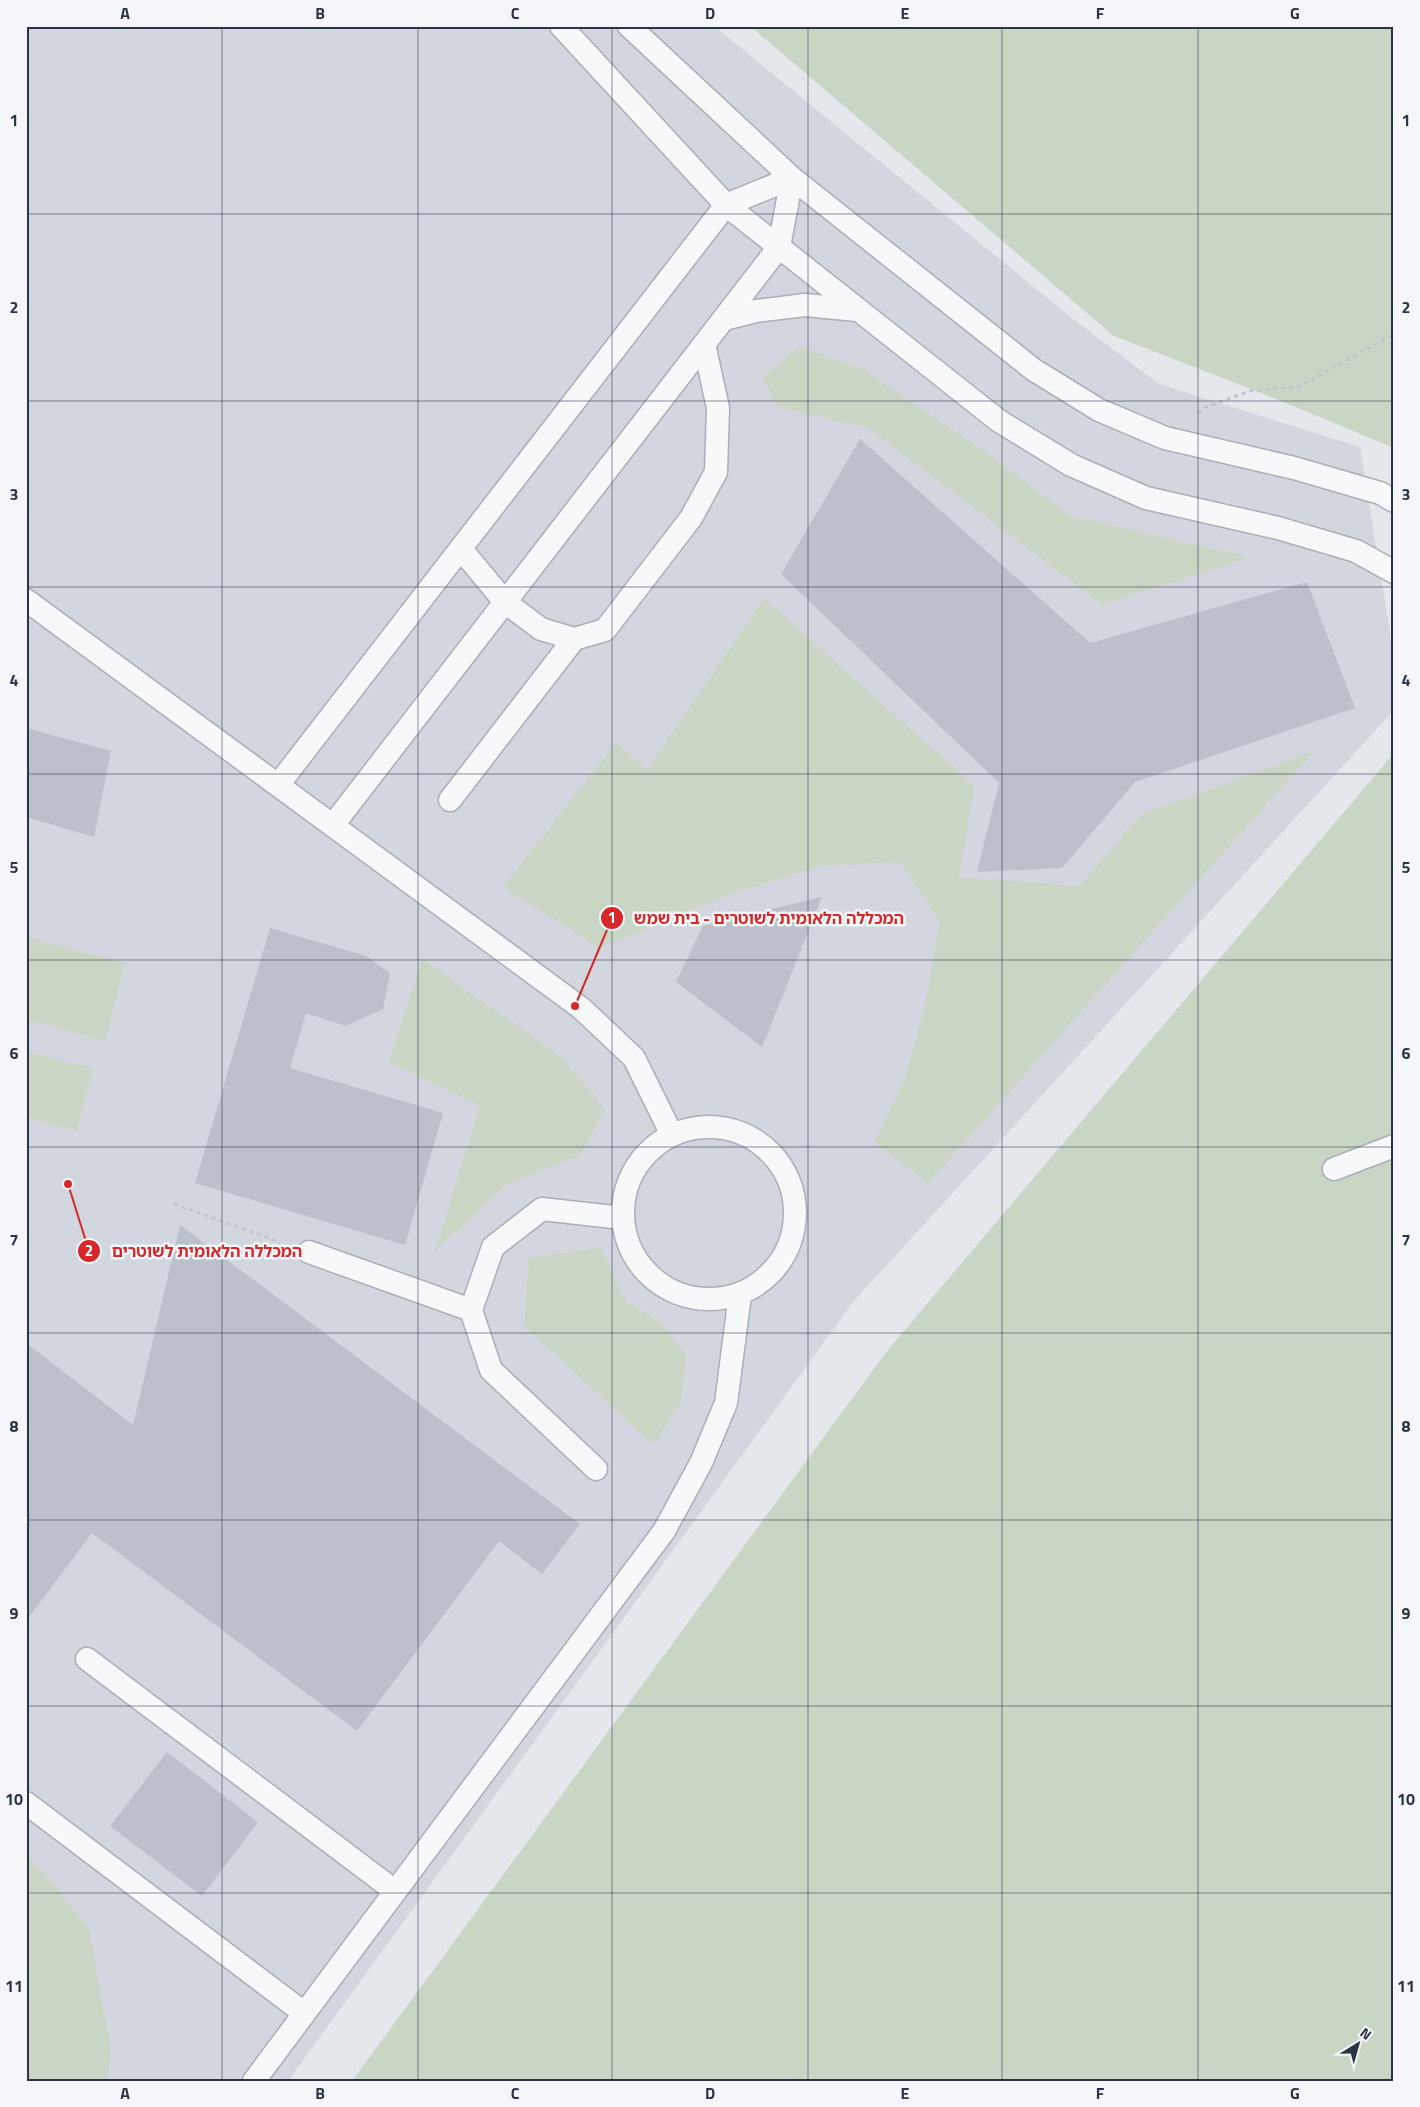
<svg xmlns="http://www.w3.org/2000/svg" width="1420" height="2107" viewBox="0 0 1420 2107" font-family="'Titillium Web','Noto Sans Hebrew',sans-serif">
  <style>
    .built { fill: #d2d6de }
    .green { fill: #c9d6c5 }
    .building { fill: #bbc0ca }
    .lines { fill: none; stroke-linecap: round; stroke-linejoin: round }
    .service-casing { stroke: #a9aeb7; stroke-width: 25 }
    .path { stroke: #c2c5cb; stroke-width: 3; stroke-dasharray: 4 4; stroke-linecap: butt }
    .service { stroke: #f7f8fa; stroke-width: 22 }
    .grid { fill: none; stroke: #2b3445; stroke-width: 1; stroke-opacity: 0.55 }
    .leader { fill: none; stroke: #d62828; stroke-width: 2 }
    .callout-dot { fill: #d62828; stroke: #f4f6f9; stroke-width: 2 }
    .mark-label { font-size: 15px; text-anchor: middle; font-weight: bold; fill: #fff }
    .callout-label { font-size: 16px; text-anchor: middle; font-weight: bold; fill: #d62828; stroke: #f4f6f9; stroke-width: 5; stroke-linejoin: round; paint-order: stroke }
    .neatline { fill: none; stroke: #2b3445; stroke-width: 2 }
    .grid-label { font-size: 16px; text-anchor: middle; font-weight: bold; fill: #2b3445 }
  </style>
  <rect width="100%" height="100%" fill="#e4e7ec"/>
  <!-- built -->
  <path class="built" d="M26,26h688l359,293 86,65 201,63 34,211v52l-541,592 -565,779h-262z"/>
  <!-- green -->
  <path class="green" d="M750,26h644v422l-120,-50 -160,-62z
    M799,346l67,25 111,75 93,70 180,41 -148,48 -235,-178 -88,-19 -17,-30z
    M764,598l210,188 -15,91 120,9 63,-72 172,-63 -386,432 -54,-41 32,-66 19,-71 15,-83 -40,-60 -80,4 -92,29 -129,53 -96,-61 113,-145 31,28z
    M1394,753v1328h-1042l535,-730z
    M26,937l99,26 -20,78 -79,-21z
    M422,959l141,99 42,52 -25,45 -74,30 -71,66 45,-145 -91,-44z
    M26,1052l67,16 -16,63 -51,-13z
    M601,1248l24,53 35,21 26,33 -5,47 -27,43 -130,-119 5,-68z
    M26,1857l21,19 42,54 22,121 -4,30h-81z"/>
  <!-- building -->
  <path class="building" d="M860,439l230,204 217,-61 48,126 -220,74 -73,86 -85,4 22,-89 -218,-209z
    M26,728l85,23 -17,86 -68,-20z
    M822,897l-60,150 -86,-65 27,-56z
    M270,928l96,28 24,17 -7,36 -37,17 -40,-13 -16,55 153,45 -38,132 -210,-62z
    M180,1225l400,299 -38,50 -43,-33 -142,190 -265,-198 -66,88v-278l107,82z
    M167,1752l91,70 -56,74 -92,-70z"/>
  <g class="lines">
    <defs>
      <path id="service" d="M561,26l165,179 273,216 72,44 75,33 132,30 78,23 38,21
        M629,26l163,152 242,192 65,40 66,28 129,30 86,25 14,8
        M724,319l32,-8 49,-6 52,5
        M461,549l44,53 36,27 33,10 31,-9 86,-112 25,-46 2,-64 -14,-64
        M26,600l555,408 53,50 38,77
        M278,785l448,-580 66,-27
        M450,800l124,-161
        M333,825l446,-578 13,-69
        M623 1213a86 86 0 1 1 172 0a86 86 0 1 1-172 0Z
        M1334,1169l60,-23
        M309,1252l162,58
        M596,1469l-105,-99 -20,-60 22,-63 49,-38 80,9
        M87,1659l308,232
        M26,1803l278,210
        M254,2081l410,-550 37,-68 25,-60 14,-108"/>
    </defs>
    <!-- service casing -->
    <use href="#service" class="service-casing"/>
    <!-- path -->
    <path class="path" d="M1198,413l8,-6 44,-16 48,-4 96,-53
      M174,1204l106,38
      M793,2081l2,-3 4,3"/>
    <!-- service -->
    <use href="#service" class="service"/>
  </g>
  <!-- grid -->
  <path class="grid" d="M222,26v2055M418,26v2055M612,26v2055M808,26v2055M1002,26v2055M1198,26v2055M26,214h1368M26,401h1368M26,587h1368M26,774h1368M26,960h1368M26,1147h1368M26,1333h1368M26,1520h1368M26,1706h1368M26,1893h1368"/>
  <!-- callouts -->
  <path class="leader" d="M575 1006L612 918M68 1184L89 1251"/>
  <g class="callout-dot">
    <circle cx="575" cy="1006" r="5"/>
    <circle cx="68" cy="1184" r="5"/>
    <circle cx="612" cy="918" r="12"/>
    <circle cx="89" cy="1251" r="12"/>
  </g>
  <g class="mark-label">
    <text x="612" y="923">1</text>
    <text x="89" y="1256">2</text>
  </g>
  <g class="callout-label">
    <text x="769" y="924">המכללה הלאומית לשוטרים - בית שמש</text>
    <text x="207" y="1257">המכללה הלאומית לשוטרים</text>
  </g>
  <!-- border -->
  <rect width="1420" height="2107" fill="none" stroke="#f4f6f9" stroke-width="55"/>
  <!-- north arrow -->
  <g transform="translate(1358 2044) rotate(37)" stroke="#f4f6f9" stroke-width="4" paint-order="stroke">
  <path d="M0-4L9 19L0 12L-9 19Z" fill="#2b3445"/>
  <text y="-8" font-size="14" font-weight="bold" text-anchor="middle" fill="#2b3445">N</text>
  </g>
  <rect x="28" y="28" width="1364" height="2052" class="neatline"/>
  <g class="grid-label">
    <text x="125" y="19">A</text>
    <text x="320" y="19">B</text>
    <text x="515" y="19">C</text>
    <text x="710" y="19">D</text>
    <text x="905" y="19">E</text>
    <text x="1100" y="19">F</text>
    <text x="1295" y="19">G</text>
    <text x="14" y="126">1</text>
    <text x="1406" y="126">1</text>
    <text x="14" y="313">2</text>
    <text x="1406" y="313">2</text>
    <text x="14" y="500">3</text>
    <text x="1406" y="500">3</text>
    <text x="14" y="686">4</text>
    <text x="1406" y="686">4</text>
    <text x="14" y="873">5</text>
    <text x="1406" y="873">5</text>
    <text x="14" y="1059">6</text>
    <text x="1406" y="1059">6</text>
    <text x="14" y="1246">7</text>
    <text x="1406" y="1246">7</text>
    <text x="14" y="1432">8</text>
    <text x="1406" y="1432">8</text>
    <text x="14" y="1619">9</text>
    <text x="1406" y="1619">9</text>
    <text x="14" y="1805">10</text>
    <text x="1406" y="1805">10</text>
    <text x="14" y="1992">11</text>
    <text x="1406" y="1992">11</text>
    <text x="125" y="2099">A</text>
    <text x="320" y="2099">B</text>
    <text x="515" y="2099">C</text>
    <text x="710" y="2099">D</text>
    <text x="905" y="2099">E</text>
    <text x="1100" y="2099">F</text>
    <text x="1295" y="2099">G</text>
  </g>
</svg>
